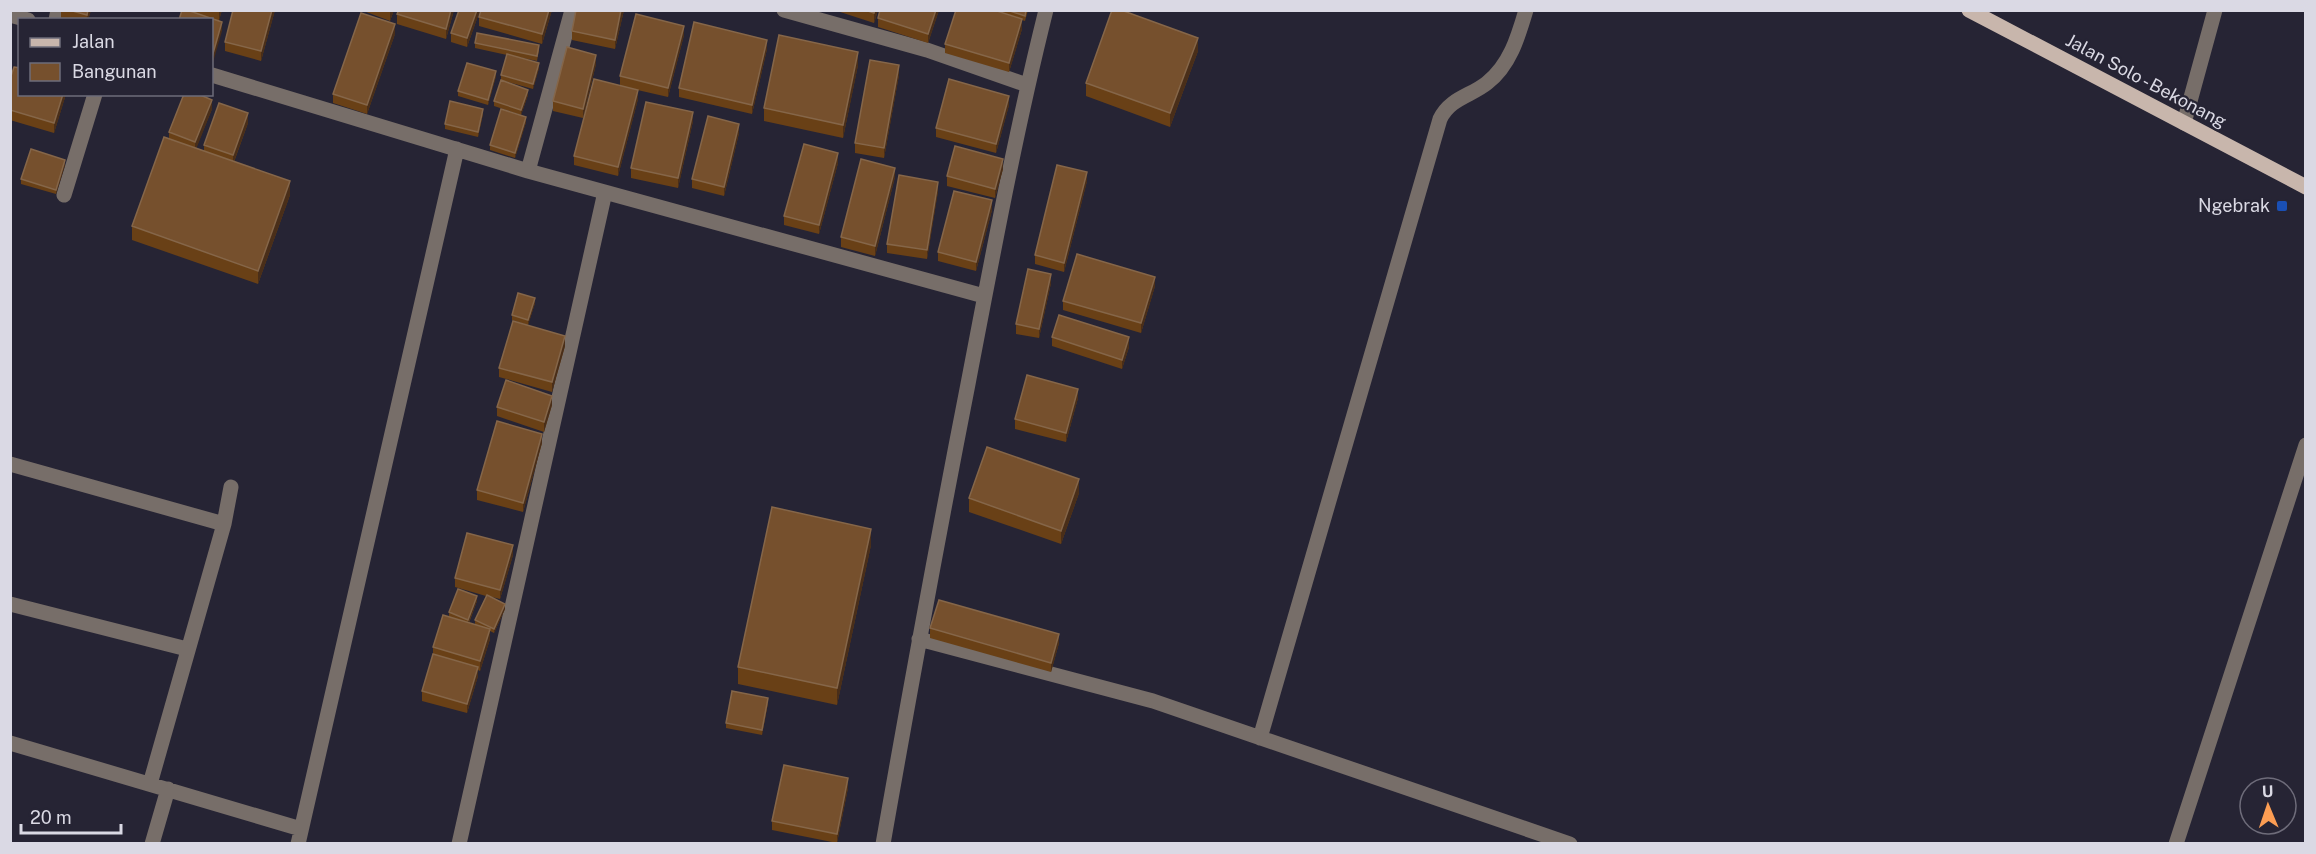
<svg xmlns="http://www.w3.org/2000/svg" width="2316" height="854" viewBox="0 0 2316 854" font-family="'Public Sans',sans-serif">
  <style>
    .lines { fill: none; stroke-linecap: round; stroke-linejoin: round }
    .minor { stroke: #776e69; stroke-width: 15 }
    .major { stroke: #c8b6ac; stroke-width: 15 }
    .wall { fill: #694016 }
    .shaded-wall { fill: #492e19 }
    .building { fill: #76502d; stroke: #856649; stroke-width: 1.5 }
    .transit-dot { fill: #1a4fb4; stroke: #262434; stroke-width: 2 }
    .labels { text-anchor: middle; stroke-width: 4.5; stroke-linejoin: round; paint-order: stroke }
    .street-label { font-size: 18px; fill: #dad9e4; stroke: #262434 }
    .poi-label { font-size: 18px; fill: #dad9e4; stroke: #262434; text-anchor: end }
  </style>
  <rect width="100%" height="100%" fill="#262434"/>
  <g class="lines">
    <!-- minor -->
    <path class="minor" d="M784,10l143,40 100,35
      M10,15l18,5
      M56,20l2,-10
      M212,75l316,96 456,125
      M2184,123l31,-113
      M528,171l44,-161
      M64,195l31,-101
      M10,464l214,60
      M10,604l177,45
      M919,639l234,62 417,143
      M1260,738l180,-619c10,-21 31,-23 47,-36 23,-18 31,-46 39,-73
      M10,743l291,86
      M150,784l74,-260 7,-37
      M152,844l16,-55
      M298,844l159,-695
      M459,844l146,-652
      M883,844c27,-154 55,-307 85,-460 24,-125 47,-250 78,-374
      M2176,844l130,-399"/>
    <!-- major -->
    <path class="major" d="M1969,10l337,177"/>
  </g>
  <!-- wall -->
  <path class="wall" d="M61,10h30l-3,10h-20l-7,-2z
    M191,10h31l-3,10 3,11 -10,-11 -21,-8z
    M275,10l-14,51 -36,-10v-9z
    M361,10h33l-4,11z
    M399,10h55l-8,29 -49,-15v-10z
    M480,10l-13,37 -16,-5v-9z
    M481,10h71l-10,34 -63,-18v-9z
    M624,10l-9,39 -43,-9v-9z
    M834,10h44l-4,13z
    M939,10l-11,33 -50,-16v-9z
    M956,10h72l-3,11 -3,-1v9l-13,43 -64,-19v-9z
    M395,34l-28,80 -34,-11v-9z
    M684,35l-16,62 -48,-11v-10z
    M475,43l64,7 -2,11 -19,-4 21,11 -6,21 -32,-9v-5l6,-20 -32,-7z
    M767,49l-15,65 -73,-17v-9z
    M1198,51l-28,76 -84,-31v-13z
    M596,64l-13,54 -30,-7v-10z
    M858,65l-15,73 -79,-17v-13z
    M899,75l-15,83 -29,-5v-10z
    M496,76l-8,29 -30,-9v-5z
    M10,79l10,15h46l-12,39 -44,-13z
    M528,95l-7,20 -27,-9v-5z
    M638,99l-20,77 -44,-11v-9z
    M1009,105l-13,48 -60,-16v-9z
    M212,109l-16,39 8,3v-6l44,-22 -14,39 56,33 -32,89 -126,-44v-14l37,-87v-7z
    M483,114l-5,23 -33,-8v-5z
    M693,121l-15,67 -47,-10v-10z
    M526,122l-11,36 -25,-8v-5z
    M739,133l-15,63 -32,-8v-9z
    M838,163l-19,71 -35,-9v-9z
    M65,165l-9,29 -35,-10v-5z
    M1003,169l-8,29 -48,-12v-10z
    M895,177l-20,79 -34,-9v-10z
    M1087,181l-23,91 -29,-8v-9z
    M938,191l-11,68 -40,-6v-9z
    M992,210l-16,61 -38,-10v-9z
    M1051,283l-12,55 -23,-4v-10z
    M1155,286l-14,47 -78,-23v-9z
    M535,303l-7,22 -16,-5v-5z
    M1052,337l77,10 -7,22 -70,-23z
    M565,346l-13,46 -53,-15v-9z
    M1078,398l-12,44 -51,-13v-10z
    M552,405l-8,27 -47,-16v-9z
    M542,443l-19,69 -46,-12v-10z
    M1079,493l-18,51 -92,-32v-14z
    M871,545l-34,160 -99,-21v-17z
    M513,555l-13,44 -12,-3 17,13 -11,24 -4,-2v8l-10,32 -2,-1v6l-11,37 -45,-12v-10l11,-37v-7l16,-30v-5l28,-11 -8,22 6,2v-5l11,-24 -31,-9v-9z
    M930,628l129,15 -8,29 -121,-34z
    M768,703l-6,32 -36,-7v-5z
    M848,788l-11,55 -65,-13v-9z"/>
  <!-- shaded-wall -->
  <path class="shaded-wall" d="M88,10h3l-3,10h-1z
    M219,10h3l-3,11z
    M272,10h3l-14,51v-10z
    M390,10h4l-4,11z
    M451,10h3l-8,29v-10z
    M477,10h3l-13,37v-9z
    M549,10h3l-10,34v-10z
    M621,10h3l-9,39v-9z
    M875,10h3l-4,13v-10z
    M936,10h3l-11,33v-9z
    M1022,19v10l-13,43v-9z
    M222,22v9l-10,35v-9z
    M395,24v10l-28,80v-9z
    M684,26v9l-16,62v-9z
    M1198,38v13l-28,76v-14z
    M767,40v9l-15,65v-9z
    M858,52v13l-15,73v-13z
    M596,55v9l-13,54v-9z
    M539,63v5l-6,21v-5z
    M899,65v10l-15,83v-10z
    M496,71v5l-8,29v-5z
    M528,90v5l-7,20v-5z
    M638,90v9l-20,77v-9z
    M63,94h3l-12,39v-10z
    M1009,96v9l-13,48v-9z
    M212,100v9l-17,43v-10z
    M483,109v5l-5,23v-5z
    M693,112v9l-15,67v-10z
    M248,113v10l-15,41v-9z
    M526,117v5l-11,36v-5z
    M739,124v9l-15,63v-9z
    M838,153v10l-19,71v-9z
    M1003,159v10l-8,29v-9z
    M65,160v5l-9,29v-4z
    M895,168v9l-20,79v-10z
    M1087,172v9l-23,91v-9z
    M290,181v14l-32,89v-13z
    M938,182v9l-11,68v-9z
    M992,200v10l-16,61v-9z
    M1051,274v9l-12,55v-9z
    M1155,277v9l-14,47v-10z
    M535,298v5l-7,22v-5z
    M565,336v10l-13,46v-10z
    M1129,337v10l-7,22v-9z
    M1078,389v9l-12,44v-9z
    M552,396v9l-8,27v-10z
    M542,434v9l-19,69v-9z
    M1079,479v14l-18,51v-13z
    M871,529v16l-34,160v-17z
    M513,545v10l-13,44v-9z
    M477,596v5l-9,23v-4z
    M505,604v5l-11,24v-4z
    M490,629v10l-10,32v-10z
    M1059,634v9l-8,29v-9z
    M478,667v9l-11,37v-9z
    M768,698v5l-6,32v-5z
    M848,778v10l-11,55v-9z"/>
  <!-- building -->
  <path class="building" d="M69,10h19l-1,5z
    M182,10h5l35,12 -10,35v-37h-33z
    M233,10h39l-11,41 -36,-9z
    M399,10h52l-5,19 -49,-15z
    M459,10h18l-10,28 -16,-5z
    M481,10h68l-7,24 -63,-17z
    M576,10h45l-6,30 -43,-9z
    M865,10h10l-1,3z
    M880,10h56l-8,24 -50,-16z
    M956,10h38l28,9 -13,44 -64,-19z
    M1007,10h19l-1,6z
    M1112,10h9l77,28 -28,75 -84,-30z
    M361,13l34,11 -28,81 -34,-11z
    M636,14l48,12 -16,62 -48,-12z
    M694,22l73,18 -15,65 -73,-17z
    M477,33l62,12 -2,11 -62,-13z
    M779,35l79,17 -15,73 -79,-17z
    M567,47l29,8 -13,54 -30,-8z
    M507,54l32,9 -6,21 -32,-9z
    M870,60l29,5 -15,83 -29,-5z
    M467,63l29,8 -8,29 -30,-9z
    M14,67l6,1v26h43l-9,29 -44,-13v-31z
    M594,79l44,11 -20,77 -44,-11z
    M949,79l60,17 -13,48 -60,-16z
    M501,80l27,10 -7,20 -27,-9z
    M184,94h14l14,6 -17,42 -26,-10z
    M450,101l33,8 -5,23 -33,-8z
    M646,102l47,10 -15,66 -47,-10z
    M219,103l29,10 -15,42 -29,-10z
    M501,109l25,8 -11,36 -25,-8z
    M708,116l31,8 -15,63 -32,-8z
    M164,137l126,44 -32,90 -126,-45z
    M804,144l34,9 -19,72 -35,-9z
    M955,146l48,13 -8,30 -48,-13z
    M31,149l34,11 -9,30 -35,-11z
    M861,159l34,9 -20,78 -34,-9z
    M1057,165l30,7 -23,91 -29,-8z
    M899,175l39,7 -11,68 -40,-6z
    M954,191l38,9 -16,62 -38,-10z
    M1077,254l78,23 -14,46 -78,-22z
    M1028,269l23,5 -12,55 -23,-5z
    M518,293l17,5 -7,22 -16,-5z
    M1059,315l70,22 -7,23 -70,-23z
    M513,321l52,15 -13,46 -53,-14z
    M1027,375l51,14 -12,44 -51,-14z
    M506,380l46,16 -8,26 -47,-15z
    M497,421l45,13 -19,69 -46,-13z
    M987,447l92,32 -18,52 -92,-33z
    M772,507l99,22 -34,159 -99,-21z
    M467,533l46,12 -13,45 -45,-12z
    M458,589l19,7 -9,24 -19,-8z
    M487,595l18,9 -11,25 -19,-9z
    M939,600l120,34 -8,29 -121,-35z
    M443,615l47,14 -10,32 -47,-14z
    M433,654l45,13 -11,37 -45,-13z
    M732,691l36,7 -6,32 -36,-7z
    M784,765l64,13 -11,56 -65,-13z"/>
  <!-- markers -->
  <rect class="transit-dot" x="2276" y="200" width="12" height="12" rx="3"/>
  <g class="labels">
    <!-- street labels -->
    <g class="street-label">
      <text transform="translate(2146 81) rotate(28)" y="6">Jalan Solo - Bekonang</text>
    </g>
    <!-- poi labels -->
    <g class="poi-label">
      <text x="2270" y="212">Ngebrak</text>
    </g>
  </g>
  <!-- border -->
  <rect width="2316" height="854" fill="none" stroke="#dad9e4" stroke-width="24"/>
  <!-- legend -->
  <rect x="18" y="18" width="195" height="78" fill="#262434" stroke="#6e6c7a" stroke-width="1.5"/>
  <rect x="30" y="38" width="30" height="9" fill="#c8b6ac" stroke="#6e6c7a" stroke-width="1.5"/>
  <text x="72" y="48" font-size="18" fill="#dad9e4">Jalan</text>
  <rect x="30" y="63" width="30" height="18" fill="#76502d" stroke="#6e6c7a" stroke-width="1.5"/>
  <text x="72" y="78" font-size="18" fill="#dad9e4">Bangunan</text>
  <!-- north arrow -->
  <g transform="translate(2268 806) rotate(358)"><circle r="28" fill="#262434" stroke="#6e6c7a" stroke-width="1.5"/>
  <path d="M0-4.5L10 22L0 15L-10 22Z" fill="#fc9d53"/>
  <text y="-9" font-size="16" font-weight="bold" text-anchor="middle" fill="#dad9e4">U</text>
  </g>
  <!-- scale -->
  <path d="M21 824v9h100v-9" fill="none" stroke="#dad9e4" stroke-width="3"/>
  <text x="30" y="824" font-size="18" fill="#dad9e4" stroke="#262434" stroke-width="4.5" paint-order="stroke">20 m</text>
</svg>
